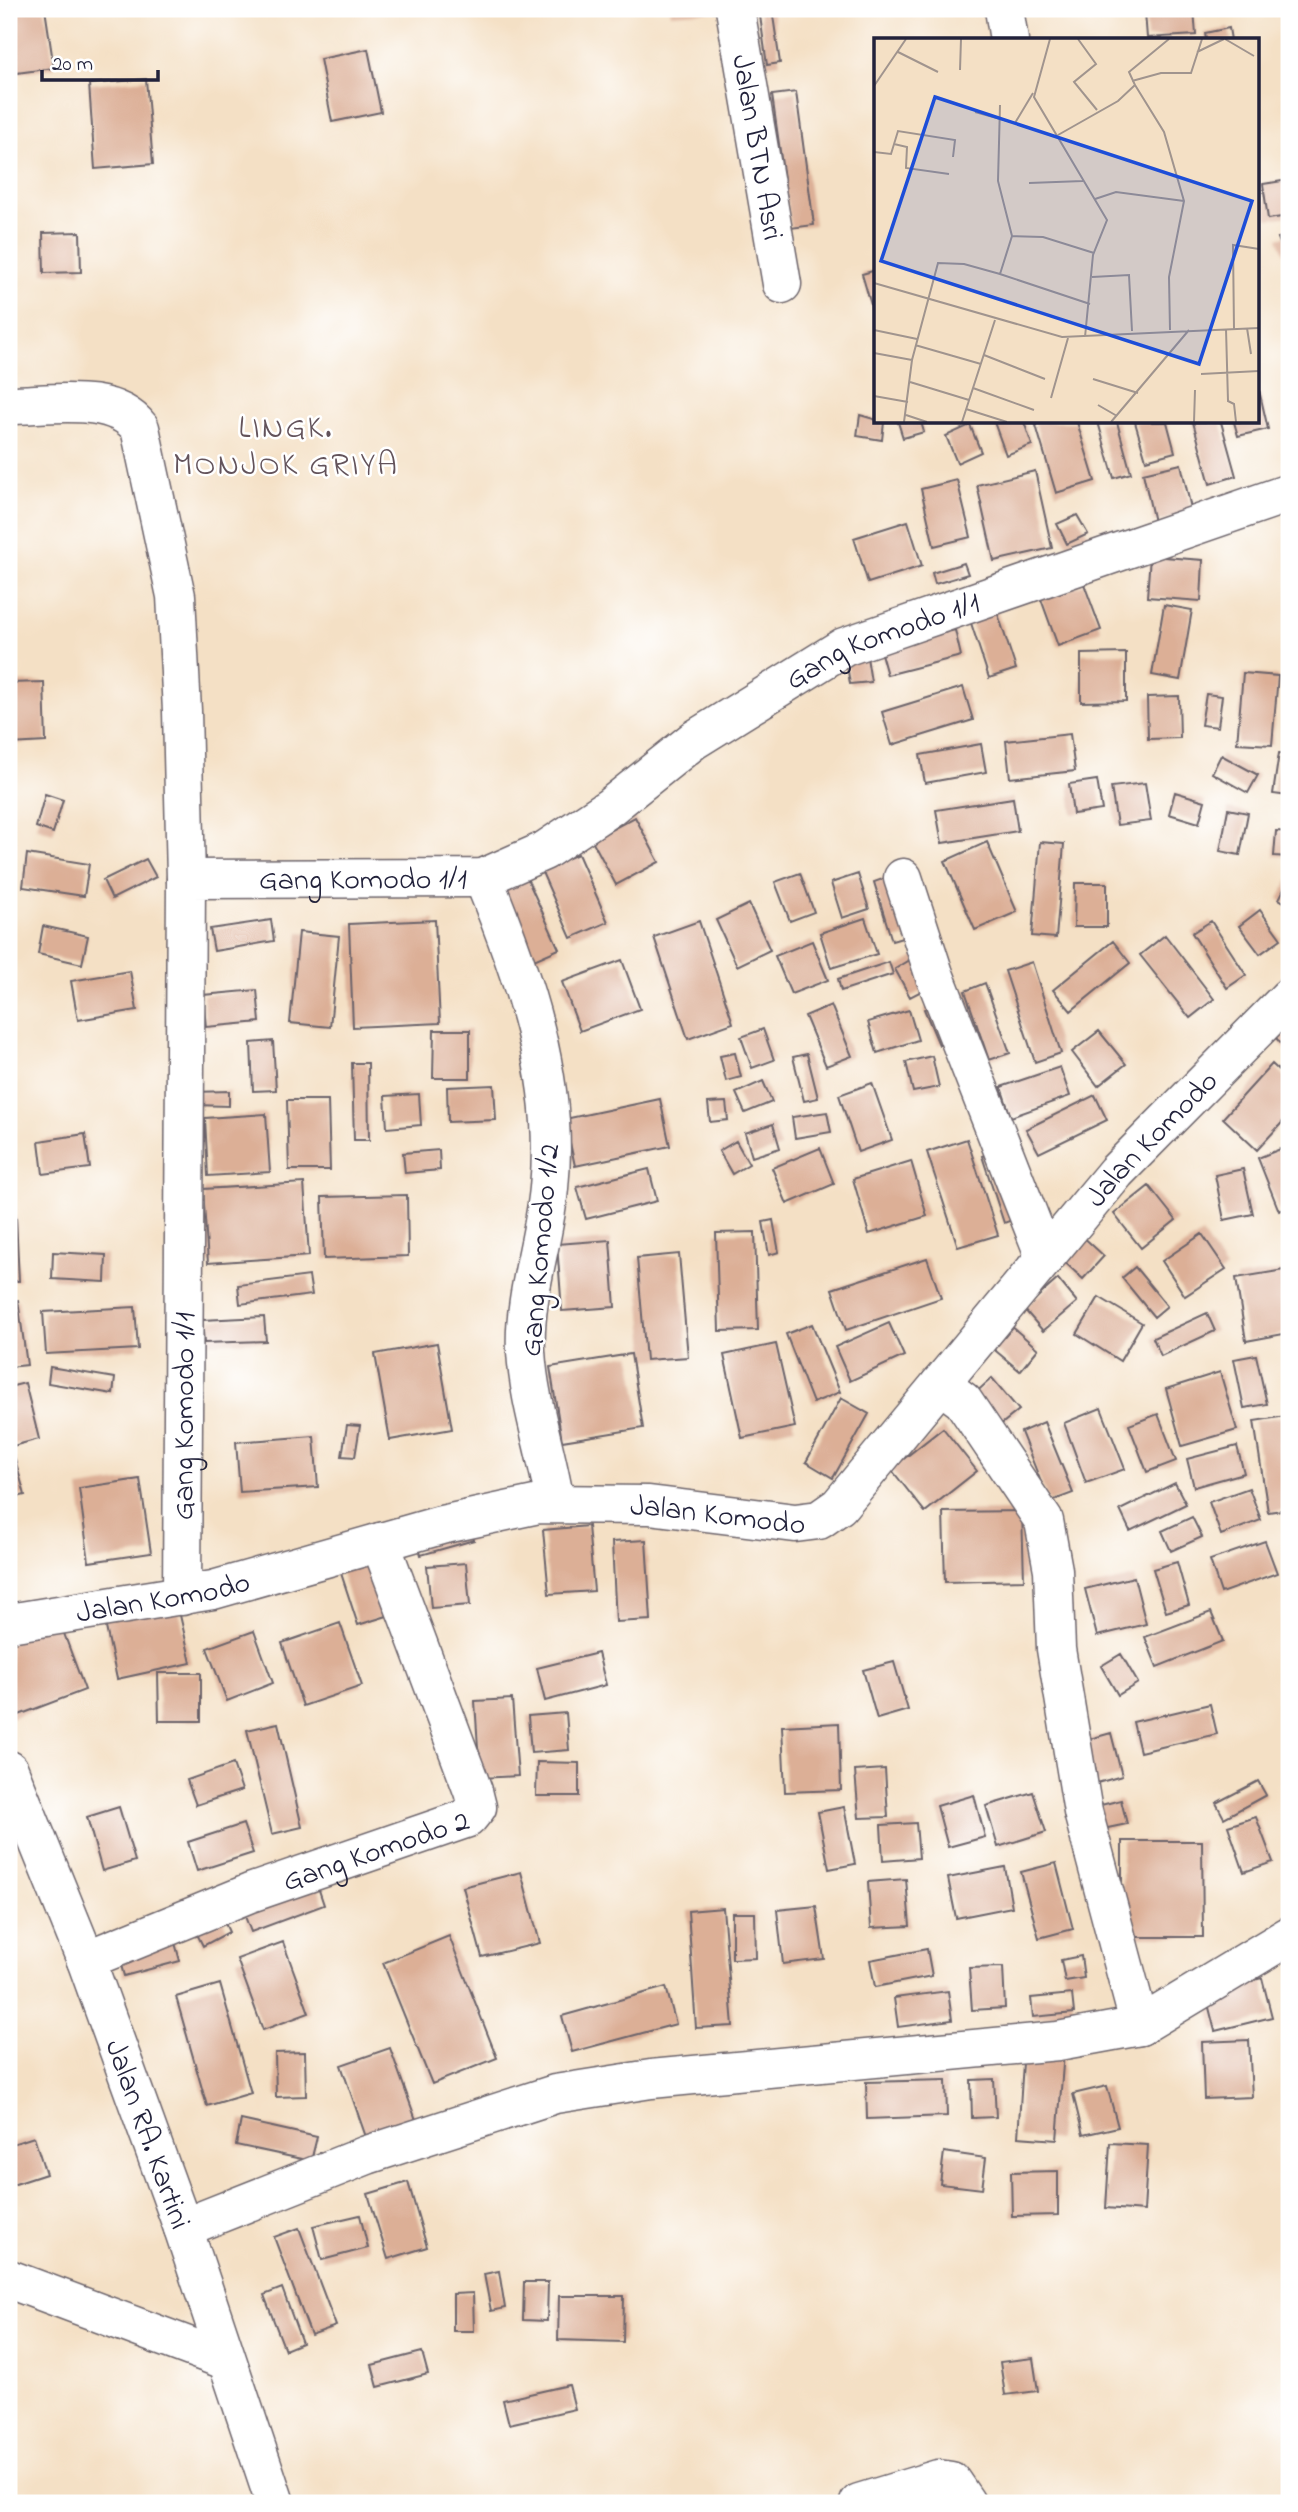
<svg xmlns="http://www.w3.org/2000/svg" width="1298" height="2512" viewBox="0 0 1298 2512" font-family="'Indie Flower',sans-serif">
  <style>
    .building { fill: #dcaf96 }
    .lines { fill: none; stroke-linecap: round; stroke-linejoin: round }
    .street-casing { stroke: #6c646b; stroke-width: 41 }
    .secondary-casing { stroke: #6c646b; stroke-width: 41 }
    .street { stroke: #fff; stroke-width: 38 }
    .secondary { stroke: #fff; stroke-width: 38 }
    .labels { text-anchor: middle; stroke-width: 5; stroke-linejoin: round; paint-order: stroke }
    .street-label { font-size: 30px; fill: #22223b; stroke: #fff }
    .neighbourhood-label { font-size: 32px; letter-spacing: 2px; fill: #63535b; stroke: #fff }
    .inset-road { fill: none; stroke: #a0948e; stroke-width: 2 }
    .view { fill: #1d4ed8; fill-opacity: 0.15; stroke: #1d4ed8; stroke-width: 3.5 }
    .inset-edge { fill: none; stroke: #22223b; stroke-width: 3.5 }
  </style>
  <rect width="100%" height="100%" fill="#fff"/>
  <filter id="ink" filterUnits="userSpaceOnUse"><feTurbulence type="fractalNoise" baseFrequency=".0143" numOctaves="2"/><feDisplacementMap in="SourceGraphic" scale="14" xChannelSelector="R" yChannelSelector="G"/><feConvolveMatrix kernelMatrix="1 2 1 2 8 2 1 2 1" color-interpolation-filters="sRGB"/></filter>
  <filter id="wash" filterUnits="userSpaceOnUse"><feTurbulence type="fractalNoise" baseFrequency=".00686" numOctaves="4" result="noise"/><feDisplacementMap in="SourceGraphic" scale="28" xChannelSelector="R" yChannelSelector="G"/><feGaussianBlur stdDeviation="1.57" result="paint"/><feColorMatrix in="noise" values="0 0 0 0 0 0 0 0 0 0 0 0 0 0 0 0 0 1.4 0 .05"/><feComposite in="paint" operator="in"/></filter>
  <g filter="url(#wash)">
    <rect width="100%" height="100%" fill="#f4e0c5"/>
    <g id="blocks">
      <!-- building -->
      <path class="building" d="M9,9h36l9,59 -45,6z
        M670,9h49v2l-48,3z
        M759,9h13l8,54 -13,2z
        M1194,9l2,26 -49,3 -2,-26z
        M1229,28l2,12h-25l-1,-7z
        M368,49l13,63 -49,10 -12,-63z
        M146,79l7,85 -58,5 -6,-85z
        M796,92l18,133 -23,3 -19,-133z
        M1289,180v36l-21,3 -5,-35z
        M80,232l1,40 -37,1 -1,-40z
        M1289,235v32l-11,-29z
        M876,270v52l-14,-48z
        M1259,390l9,39 -30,7 -4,-14h24z
        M860,415l24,7 -2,18 -25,-4z
        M898,422h23l3,10 -21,6z
        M994,422h30l8,23 -26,10z
        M1035,422h42l18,59 -39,12z
        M1098,422h19l14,51 -17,5z
        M1135,422h32l8,30 -29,8z
        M1193,422h28l15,54 -26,8z
        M970,425l11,27 -24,11 -11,-27z
        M1181,464l11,49 -38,9 -11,-49z
        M1035,471l17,77 -58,13 -17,-76z
        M957,480l14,57 -37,9 -13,-57z
        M1077,515l11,19 -21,10 -10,-20z
        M908,521l14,45 -54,17 -14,-45z
        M1150,556l53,4 -2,41 -54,-4z
        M964,563l4,11 -33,10 -3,-11z
        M1084,584l17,46 -43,16 -17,-47z
        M1164,605l28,5 -12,70 -28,-5z
        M996,608l20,61 -27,9 -20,-61z
        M955,630l6,26 -74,19 -7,-25z
        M1126,653v48l-45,1v-48z
        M867,657l4,25 -21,2 -4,-25z
        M1243,673l35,3 -6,69 -35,-2z
        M44,682l2,60 -36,2 -1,-61z
        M963,687l10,33 -81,25 -10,-33z
        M1206,694l16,2 -4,31 -17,-2z
        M1179,696l1,42 -32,1 -1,-42z
        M1070,734l5,37 -65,7 -4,-37z
        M981,744l5,28 -61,11 -5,-28z
        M1279,753l10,1v42l-16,-2z
        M1221,755l37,20 -10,18 -36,-20z
        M1097,780l5,30 -29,4 -4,-30z
        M1145,783l6,38 -34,4 -6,-38z
        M1175,792l30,9 -6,22 -30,-9z
        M45,794l18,6 -10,33 -17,-6z
        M1013,798l5,33 -76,12 -6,-33z
        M1228,809l20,4 -8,42 -20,-4z
        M635,817l24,45 -43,23 -24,-45z
        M1276,831l13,1v25l-15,-1z
        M987,842l30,70 -42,18 -30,-69z
        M1040,842l24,2 -8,94 -24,-2z
        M27,854l62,10 -5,32 -61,-9z
        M578,854l30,68 -37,16 -30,-68z
        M146,859l10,18 -44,22 -9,-19z
        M800,873l14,39 -24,9 -15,-39z
        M858,874l11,35 -27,9 -11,-35z
        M526,876l33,73 -25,11 -33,-74z
        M891,876l18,60 -17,5 -18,-59z
        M1289,879v26l-10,-6z
        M1075,883h32v44h-33z
        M749,904l21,46 -33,16 -21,-46z
        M1260,910l21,29 -21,15 -21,-28z
        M865,918l12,36 -46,14 -11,-35z
        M271,920l3,21 -60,10 -4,-22z
        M435,920l5,103 -87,4 -4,-103z
        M699,921l34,102 -45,16 -34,-102z
        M1211,921l35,54 -19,13 -35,-55z
        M43,926l45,10 -6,28 -44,-10z
        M299,932l40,4 -9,91 -40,-4z
        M1165,935l49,64 -24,19 -50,-63z
        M812,941l16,39 -37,14 -16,-38z
        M1113,941l17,22 -59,48 -18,-21z
        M915,957l16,29 -21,11 -15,-28z
        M622,960l18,49 -60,22 -18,-49z
        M889,962l4,12 -52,17 -3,-12z
        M1032,962l29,91 -26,9 -30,-91z
        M130,971l7,39 -59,10 -7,-39z
        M985,983l25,70 -21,7 -24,-69z
        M257,990l3,32 -54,5 -3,-32z
        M831,1005l21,51 -26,10 -21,-50z
        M934,1005l15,35 -10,5 -15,-36z
        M909,1010l9,30 -41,13 -9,-31z
        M1289,1014v39l-19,-22z
        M763,1029l11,31 -22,8 -11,-31z
        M434,1030h36v48h-37z
        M1099,1031l27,33 -28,22 -26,-34z
        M273,1041l3,49 -23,1 -2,-48z
        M735,1053l6,24 -15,4 -6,-25z
        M807,1054l11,44 -14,3 -11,-44z
        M932,1056l7,31 -26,5 -7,-30z
        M352,1063h16l1,77h-15z
        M1272,1064l17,16v35l-32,35 -34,-32z
        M1060,1067l10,29 -59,21 -10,-30z
        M763,1081l9,21 -27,11 -9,-20z
        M872,1083l20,57 -34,12 -19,-57z
        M494,1085l2,35 -48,2 -1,-35z
        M229,1091v15l-34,-1v-13z
        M419,1094l2,31 -34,3 -2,-32z
        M1095,1095l12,25 -68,33 -13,-24z
        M660,1099l10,47 -95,20 -10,-47z
        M287,1100h41l2,70h-41z
        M726,1102l2,18 -18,2 -2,-19z
        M827,1112l4,20 -36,6 -3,-21z
        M266,1114l4,58 -62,4 -3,-58z
        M773,1124l7,24 -28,9 -7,-24z
        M9,1133h5l-3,35h-2z
        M85,1134l5,34 -47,6 -4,-33z
        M967,1139l31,96 -40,12 -31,-95z
        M736,1141l13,23 -17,10 -13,-23z
        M1288,1146l1,61 -10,4 -21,-53z
        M820,1148l14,36 -47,20 -15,-36z
        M439,1150l1,20 -35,3 -2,-20z
        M996,1152l22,66 -14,5 -22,-67z
        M911,1161l16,55 -58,18 -16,-55z
        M649,1169l8,32 -71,18 -9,-32z
        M1243,1169l10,45 -29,6 -9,-45z
        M304,1183l5,73 -101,7 -5,-74z
        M1149,1186l27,34 -35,28 -27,-34z
        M407,1195l1,61 -84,3 -2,-62z
        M9,1217h7l3,64h-10z
        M773,1220l6,32 -10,3 -6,-33z
        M755,1232l3,98 -39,1 -3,-98z
        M1080,1234l24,22 -21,23 -24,-22z
        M1202,1234l24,35 -41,27 -23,-35z
        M610,1240l5,67 -53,4 -5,-67z
        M53,1252l53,3 -1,27 -53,-3z
        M679,1254l9,103 -42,3 -9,-102z
        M927,1258l14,40 -95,32 -14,-41z
        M1135,1267l32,39 -13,11 -32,-39z
        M1284,1270l5,29v34l-43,8 -10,-63z
        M309,1276l3,19 -72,9 -2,-19z
        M1058,1279l19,23 -34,29 -19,-22z
        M1099,1297l43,26 -22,38 -43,-27z
        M18,1300l9,65 -18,2v-66z
        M135,1307l3,42 -92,5 -3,-42z
        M1207,1313l8,18 -54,25 -8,-18z
        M264,1317l2,24 -62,2 -2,-23z
        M889,1323l15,33 -54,25 -15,-34z
        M812,1324l28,68 -27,11 -27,-69z
        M1010,1325l28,24 -18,22 -29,-24z
        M437,1343l15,86 -62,11 -15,-86z
        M776,1344l19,83 -53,11 -18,-83z
        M631,1354l12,74 -81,13 -12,-74z
        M1256,1355l11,49 -23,4 -10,-49z
        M50,1367l65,11 -2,16 -65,-11z
        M1220,1372l17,58 -55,16 -16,-57z
        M992,1378l27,32 -20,16 -26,-31z
        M25,1383l14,56 -30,8v-60z
        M841,1398l28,16 -36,64 -27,-16z
        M1101,1408l24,61 -39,14 -22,-60z
        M1158,1414l18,47 -29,11 -18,-47z
        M1286,1416l3,93 -21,3 -14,-91z
        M1044,1422l29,71 -24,9 -28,-70z
        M347,1425l13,1 -5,31 -13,-1z
        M943,1428l34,43 -52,41 -34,-43z
        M314,1436l4,51 -78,5 -4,-50z
        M1237,1446l7,27 -50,14 -7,-28z
        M15,1459l10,36 -16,4v-39z
        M140,1479l11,74 -62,9 -10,-74z
        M1175,1483l11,21 -56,27 -10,-21z
        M1249,1488l12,32 -40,15 -12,-33z
        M1022,1511l2,69 -79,2 -2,-70z
        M1192,1517l10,20 -31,14 -9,-20z
        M468,1521l6,19 -53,15 -5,-18z
        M588,1526l6,65 -45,3 -6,-64z
        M646,1540l5,80 -35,2 -4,-80z
        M1265,1541l12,32 -56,20 -11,-33z
        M367,1554l20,62 -29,9 -20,-61z
        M1177,1562l12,43 -23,7 -13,-43z
        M466,1563l4,42 -39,3 -4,-42z
        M1134,1577l12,47 -49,12 -12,-47z
        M177,1602l14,61 -74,16 -13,-61z
        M1211,1612l12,29 -66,26 -12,-30z
        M59,1620l26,70 -74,28 -2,-79z
        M340,1623l22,63 -59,20 -21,-63z
        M254,1631l19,52 -46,18 -20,-53z
        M598,1653l8,32 -61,16 -8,-33z
        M1121,1654l17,29 -20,12 -17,-29z
        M894,1662l14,48 -31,9 -14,-49z
        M158,1673h43v48h-42z
        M512,1699l6,77 -38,2 -5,-77z
        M1210,1704l7,30 -77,18 -7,-30z
        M566,1713l3,37 -38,3 -3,-37z
        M278,1723l24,104 -30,7 -25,-104z
        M839,1723l2,67 -56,2 -3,-66z
        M1111,1733l11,43 -32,9 -11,-43z
        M537,1762l42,1v33h-43z
        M233,1764l9,26 -46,15 -9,-25z
        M885,1769l3,48 -29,1 -4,-47z
        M1258,1781l8,14 -42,23 -8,-15z
        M1033,1792l13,40 -48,15 -12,-41z
        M974,1795l11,42 -37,10 -11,-41z
        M1121,1800l6,24 -29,6 -5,-23z
        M119,1807l16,54 -33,10 -15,-54z
        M844,1807l11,57 -26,5 -11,-57z
        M1256,1817l17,45 -29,10 -16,-46z
        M916,1823l3,35 -36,3 -2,-36z
        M243,1824l10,29 -56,18 -9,-29z
        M1122,1841h80l1,96h-81z
        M1056,1863l17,66 -34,9 -18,-66z
        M1005,1867l7,40 -56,11 -8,-40z
        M521,1872l19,71 -58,14 -19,-70z
        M906,1879l4,47 -39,2 -3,-46z
        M317,1884l7,21 -73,27 -8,-21z
        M816,1906l8,53 -41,5 -6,-54z
        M723,1908l10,118 -37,2 -8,-117z
        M220,1912l9,20 -26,14 -10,-20z
        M732,1913h23l1,45 -24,1z
        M449,1936l48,122 -65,26 -49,-121z
        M174,1939l6,22 -56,15 -6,-22z
        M283,1942l26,71 -46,17 -26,-71z
        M927,1949l5,27 -57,11 -5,-27z
        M1081,1956l3,22 -19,3 -4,-21z
        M1003,1967l2,41 -33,2 -3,-42z
        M1262,1978l10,39 -57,14 -10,-39z
        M220,1984l31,109 -44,13 -31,-109z
        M666,1987l10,37 -104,28 -10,-36z
        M948,1991l4,29 -54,7 -4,-29z
        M1072,1994l2,19 -41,4 -2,-19z
        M1249,2040l3,57 -48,2 -2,-57z
        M390,2048l26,72 -50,17 -25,-72z
        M1024,2048l40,4 -7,88 -39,-3z
        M305,2052l1,44 -30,1 -1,-44z
        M994,2079l2,38 -24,1 -1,-38z
        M946,2080l1,36 -80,3 -1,-37z
        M1107,2086l11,41 -35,8 -10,-41z
        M241,2120l76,17 -6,24 -75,-16z
        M34,2137l12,37 -37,12v-41z
        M1110,2143l38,2 -4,66 -38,-3z
        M944,2152l42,6 -4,31 -42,-5z
        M1058,2171v44l-46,1 -1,-44z
        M408,2182l19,65 -39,12 -20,-65z
        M360,2215l8,33 -46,12 -9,-34z
        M299,2228l37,98 -25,9 -37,-98z
        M499,2271l6,37 -14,3 -7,-37z
        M524,2282h24l-1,39 -24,-1z
        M282,2288l20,55 -17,7 -21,-55z
        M473,2293l1,38h-21v-37z
        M559,2296h65l-1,46 -65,-2z
        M422,2352l6,22 -50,13 -6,-22z
        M1033,2358l5,33 -33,4 -5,-33z
        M569,2385l6,24 -66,15 -6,-24z"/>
    </g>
  </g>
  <g filter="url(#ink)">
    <use href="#blocks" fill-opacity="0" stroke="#6c646b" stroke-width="2"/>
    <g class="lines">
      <defs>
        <g id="street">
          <path id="s1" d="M735,9l47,275"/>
          <path d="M1004,9l5,31"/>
          <path d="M9,405c41,0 103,-13 131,23l36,168 6,115 4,168"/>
          <path d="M483,878c40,97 77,203 66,310 -5,55 -26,108 -23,163 3,52 21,101 29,152"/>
          <path d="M903,878l31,96 111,283"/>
          <path d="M940,1384l23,17 81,120 9,49 3,79 27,163 57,214"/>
          <path id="s2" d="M182,1596l4,-717 297,-1 61,-27 66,-44 84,-67 150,-93 445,-154"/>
          <path id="s3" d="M9,1623l204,-33 228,-65 98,-21 110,1 146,18 24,-3 20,-14 277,-334 173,-175"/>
          <path id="s4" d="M86,1960l164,-67 218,-75 9,-11 -4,-16 -93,-249"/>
          <path d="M183,2228l184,-73 188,-61 96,-15 407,-38 82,-15 149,-90"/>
          <path d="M9,2279l216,81"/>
          <path d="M859,2503l79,-24 13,2 15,22"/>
        </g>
        <g id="secondary">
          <path id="s5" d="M9,1770l77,190 97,268 92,275"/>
        </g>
      </defs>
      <!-- street casing -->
      <use href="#street" class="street-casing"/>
      <!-- secondary casing -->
      <use href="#secondary" class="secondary-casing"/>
      <!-- street -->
      <use href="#street" class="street"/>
      <!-- secondary -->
      <use href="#secondary" class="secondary"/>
    </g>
  </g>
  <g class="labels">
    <!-- street labels -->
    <g class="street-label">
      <text dy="10" stroke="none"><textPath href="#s1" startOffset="140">Jalan BTN Asri</textPath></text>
      <text dy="10" stroke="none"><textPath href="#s2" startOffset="1482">Gang Komodo 1/1</textPath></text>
      <text dy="10" stroke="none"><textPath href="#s2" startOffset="894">Gang Komodo 1/1</textPath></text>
      <text dy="10" stroke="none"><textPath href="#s3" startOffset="1332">Jalan Komodo</textPath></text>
      <text transform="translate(539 1250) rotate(-85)" y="10">Gang Komodo 1/2</text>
      <text dy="10" stroke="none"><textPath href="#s2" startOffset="180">Gang Komodo 1/1</textPath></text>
      <text dy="10" stroke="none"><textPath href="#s3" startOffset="723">Jalan Komodo</textPath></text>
      <text dy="10" stroke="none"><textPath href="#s3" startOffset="156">Jalan Komodo</textPath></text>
      <text dy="10" stroke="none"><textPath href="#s4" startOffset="310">Gang Komodo 2</textPath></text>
      <text dy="10" stroke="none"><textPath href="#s5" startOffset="390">Jalan RA. Kartini</textPath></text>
    </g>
    <!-- neighbourhood labels -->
    <g class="neighbourhood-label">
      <text x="286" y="437">LINGK.<tspan x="286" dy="37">MONJOK GRIYA</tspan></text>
    </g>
  </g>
  <!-- overview -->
  <g transform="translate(874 38)">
    <rect width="385" height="385" fill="#f4e0c5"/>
    <path class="inset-road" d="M176,1l-16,58 73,123 -14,35 -8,82M204,1l18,25 -22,18 23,28M351,1l29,17M24,14l40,20M323,14l27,-13M86,32l1,-31M258,43l29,-8h30l11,-34M261,47l29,47 20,69 -15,76 1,53M0,48l32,-47M126,67l-2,76 14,55 -12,38 90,30M101,74l40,11 18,-30M184,97l60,-34 17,-16 -6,-13 40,-33M20,106l13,3 -1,21 43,6M0,114l17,2 7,-23 57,9 -2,17M155,145l54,-2M221,161l21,-7 68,9M138,198l31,1 51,16M218,239l37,-2 3,56M0,245l188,54 197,-9M373,290l4,26M352,291l2,72 6,3 2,18M360,291l-1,-84 26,4M0,292l43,9M41,307l66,19M0,315l38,7M110,317l61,24M327,336l58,-3M219,341l45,14M36,344l59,18M99,350l61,22M0,358l34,6M177,360l17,-60M224,367l19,11M92,371l41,13M32,377l21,7M30,384l8,-62 26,-97 26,1 36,10M88,384l33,-102M237,384l78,-92M320,384l1,-32"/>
    <path class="view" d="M61,59l317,104 -53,163 -318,-103z"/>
    <rect width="385" height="385" class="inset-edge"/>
  </g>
  <!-- margin -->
  <rect width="1298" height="2512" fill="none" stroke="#fff" stroke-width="35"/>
  <!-- scale -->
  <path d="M42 70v10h116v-10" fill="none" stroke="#22223b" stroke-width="3.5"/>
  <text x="52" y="70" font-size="21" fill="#22223b" stroke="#ffffff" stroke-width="5" paint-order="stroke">20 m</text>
</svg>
